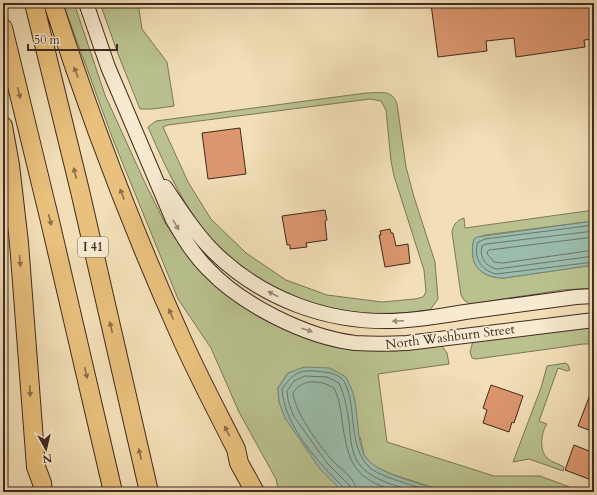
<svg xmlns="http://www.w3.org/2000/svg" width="597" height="495" viewBox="0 0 597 495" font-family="Cardo,serif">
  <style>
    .green { fill: #b9c28f; stroke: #7d7658; fill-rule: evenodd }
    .water { fill: #9bbdad; stroke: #778275 }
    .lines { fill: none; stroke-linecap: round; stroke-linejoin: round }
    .shore { stroke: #6e7468; stroke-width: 1 }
    .building { fill: #dd976f; stroke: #412a22 }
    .secondary-casing { stroke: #412a22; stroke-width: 16 }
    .highway-casing { stroke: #412a22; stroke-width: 20 }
    .secondary { stroke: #f7ead0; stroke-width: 14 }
    .highway { stroke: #e9c07c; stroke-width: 18 }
    .oneway { fill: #8d6e4a }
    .oneway2 { fill: #9c8a79 }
    .labels { text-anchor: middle; stroke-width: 3; stroke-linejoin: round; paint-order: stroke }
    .shield { fill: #f7ead0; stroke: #786456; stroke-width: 1 }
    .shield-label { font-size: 12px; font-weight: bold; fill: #412a22 }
    .street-label { font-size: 13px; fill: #412a22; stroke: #f7ead0 }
  </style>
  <rect width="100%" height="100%" fill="#f2dfb7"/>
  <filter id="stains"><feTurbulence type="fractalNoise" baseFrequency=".005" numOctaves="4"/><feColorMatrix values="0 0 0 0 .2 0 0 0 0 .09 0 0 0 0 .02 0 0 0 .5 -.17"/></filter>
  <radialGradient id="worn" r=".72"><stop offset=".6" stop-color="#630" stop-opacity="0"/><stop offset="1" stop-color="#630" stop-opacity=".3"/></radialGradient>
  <!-- green -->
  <path class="green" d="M63,3h11l31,92 40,88 20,40 18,26 23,27 28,24 25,17 37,17 77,16 22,1 46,-6 6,8 2,11 -71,10 9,68 107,34h46l43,16h-136l-56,-18 -19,-9 -8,-10 -4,-18 -72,-64 -10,15 1,14 41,67 23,23h-64l-3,-13 -37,-67 -28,-64 -33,-49 -66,-162z
    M100,3h38l4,26 25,33 7,44 -21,3h-13l-22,-55z
    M366,93c15,0 26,-4 31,11l9,63 8,30 21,65 3,37 -8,11c-30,4 -61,5 -91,0 -60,-12 -118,-49 -150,-101 -16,-26 -29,-54 -41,-82l8,-6zM370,99l11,2 5,9 5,51 3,15 30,94 2,22 -3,5 -8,2 -33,3 -55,-7 -41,-15 -40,-27 -35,-34 -23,-37 -25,-55 5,-2z
    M594,210v11l-109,14 -11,4c-6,24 5,39 30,39l90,-13v23l-32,2 -92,14 -6,-4 -3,-5 -9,-63c1,-7 5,-12 12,-14l1,10z
    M594,326v18h-11l-27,4 -80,11 -4,-1 -2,-6 3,-11z
    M566,363l2,2 2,5 -3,1 -9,-3 -19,53 8,3c-6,8 -8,26 0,34 4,4 12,6 17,9l-1,4 -34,-12 -16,3 28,-74 6,-22z"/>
  <!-- water -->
  <path class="water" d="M594,221v44l-90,13c-25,0 -36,-15 -30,-39l3,-2z
    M304,367l26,1 16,9c3,7 7,14 8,20 4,16 3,44 10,58 10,19 63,30 83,37h-104l-23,-23 -35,-51 -6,-16 -1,-14 10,-15z"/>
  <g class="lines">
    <!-- shore -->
    <path class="shore" d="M594,225l-109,14 -7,3c-5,14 2,28 18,32l98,-12
      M594,231l-108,13 -4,2c-3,11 4,21 15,23l97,-13
      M594,237l-105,13 -2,2 1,3 6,7 9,1 91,-13
      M346,492l-2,-4c-25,-25 -60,-62 -62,-99 10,-14 15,-19 32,-18 10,1 22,1 29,9 2,2 3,6 4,8 9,25 2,59 22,79 10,10 50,20 65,25
      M351,492l-2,-7 -22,-22 -34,-48 -5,-15 -1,-9 7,-10 11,-5 22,1 12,6c6,13 8,26 10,39 1,12 2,27 7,37 11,21 41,27 62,33
      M357,492c-1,-14 -17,-23 -26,-33 -14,-17 -35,-45 -38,-66 9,-15 28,-13 41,-5 5,11 7,21 8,33 7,44 11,57 56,71"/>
  </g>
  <!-- building -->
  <path class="building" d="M442,3h152v36l-10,1 1,7 -69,10 -2,-19 -28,3 1,10 -49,6 -7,-53z
    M240,128l6,46 -38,5 -6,-46z
    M325,210l2,10 -2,1 2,19 -21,3 1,4 -17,2v-4h-3l-5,-29z
    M390,229l1,4h2l3,13 12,-2 2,19 -25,4 -6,-32h2l-1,-4z
    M491,385l32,11 -9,27 -2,-1 -3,10 -26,-9 4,-13 -4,-2z
    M593,387h1v45l-16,-6z
    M574,445l20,8v28l-29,-11z"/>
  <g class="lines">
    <defs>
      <path id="secondary" d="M86,3l22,64 65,153c10,17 20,34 35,49 34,36 98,68 147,74 18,1 34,1 52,0l187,-23
        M165,187c15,22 30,46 49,65 48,47 113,71 179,69 24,-1 49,-5 72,-9 37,-5 74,-10 111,-15l18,-1"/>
      <path id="highway" d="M34,3l46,188 69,301
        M53,3c36,111 79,225 127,332 17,39 37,76 56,114l3,14 16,29
        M3,28l46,189 64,275
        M3,126l7,39 9,78 17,224 6,16 1,9"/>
    </defs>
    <!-- secondary casing -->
    <use href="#secondary" class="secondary-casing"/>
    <!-- highway casing -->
    <use href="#highway" class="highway-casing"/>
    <!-- secondary -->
    <use href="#secondary" class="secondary"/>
    <!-- highway -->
    <use href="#highway" class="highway"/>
  </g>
  <!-- one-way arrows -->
  <defs><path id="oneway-solid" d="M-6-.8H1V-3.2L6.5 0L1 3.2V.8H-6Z"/></defs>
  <g class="oneway">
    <use href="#oneway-solid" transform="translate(76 72) rotate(-111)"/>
    <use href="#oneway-solid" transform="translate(19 93) rotate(76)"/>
    <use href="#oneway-solid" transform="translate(75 173) rotate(-104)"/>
    <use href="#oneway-solid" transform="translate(122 194) rotate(-111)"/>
    <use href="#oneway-solid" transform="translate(50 220) rotate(77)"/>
    <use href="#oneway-solid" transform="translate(20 261) rotate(85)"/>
    <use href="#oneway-solid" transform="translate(171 314) rotate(-113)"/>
    <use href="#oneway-solid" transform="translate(111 327) rotate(-103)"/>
    <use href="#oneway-solid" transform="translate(86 373) rotate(77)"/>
    <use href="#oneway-solid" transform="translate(30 391) rotate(87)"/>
    <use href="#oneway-solid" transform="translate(227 431) rotate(-116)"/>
    <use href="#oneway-solid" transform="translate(140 454) rotate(-103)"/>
  </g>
  <g class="oneway2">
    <use href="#oneway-solid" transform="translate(176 225) rotate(60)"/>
    <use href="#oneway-solid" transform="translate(273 294) rotate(-152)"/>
    <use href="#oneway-solid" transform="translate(398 321) rotate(177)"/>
    <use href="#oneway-solid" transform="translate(307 330) rotate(17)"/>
  </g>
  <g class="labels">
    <!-- shield labels -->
    <rect class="shield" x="78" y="237" width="30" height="20" rx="3"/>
    <g class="shield-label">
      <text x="93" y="251">I 41</text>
    </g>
    <!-- street labels -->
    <g class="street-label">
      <text transform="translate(450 336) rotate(-7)" y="5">North Washburn Street</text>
    </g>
  </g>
  <!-- margin -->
  <rect width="597" height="495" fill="none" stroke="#f2dfb7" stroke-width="16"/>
  <rect x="4" y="4" width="589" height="487" fill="none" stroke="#412a22" stroke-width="2"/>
  <rect x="8" y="8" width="581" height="479" fill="none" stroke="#412a22"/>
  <!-- north arrow -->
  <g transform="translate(46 449) rotate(172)" stroke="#f7ead0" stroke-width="3" paint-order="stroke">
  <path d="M0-3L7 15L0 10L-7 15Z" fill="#412a22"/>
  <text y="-6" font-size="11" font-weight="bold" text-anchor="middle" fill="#412a22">N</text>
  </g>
  <!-- scale -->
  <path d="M28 44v6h89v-6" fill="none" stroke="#412a22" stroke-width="2"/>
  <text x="34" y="44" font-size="12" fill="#412a22" stroke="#f7ead0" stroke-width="3" paint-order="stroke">50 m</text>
  <rect width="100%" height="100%" filter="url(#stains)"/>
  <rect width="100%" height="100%" fill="url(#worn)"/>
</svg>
